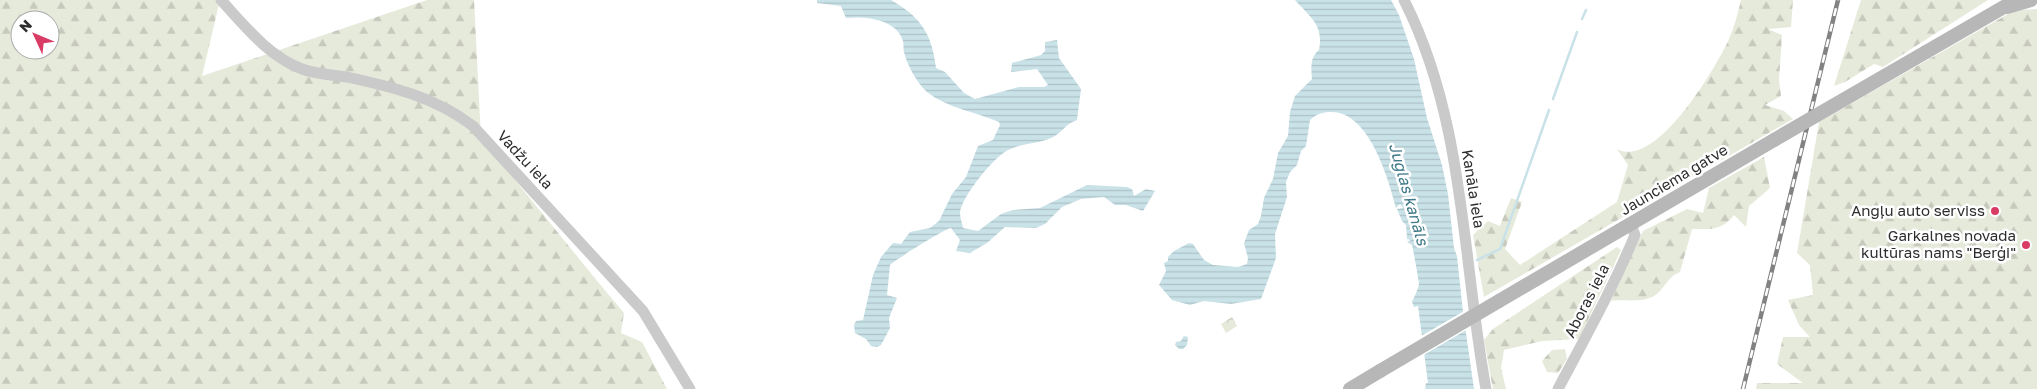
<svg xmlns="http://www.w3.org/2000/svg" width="2037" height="389" viewBox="0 0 2037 389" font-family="'Golos Text',sans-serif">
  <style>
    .forest { fill: url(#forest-firs); fill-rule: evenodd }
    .park { fill: url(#park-crowns) }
    .water { fill: url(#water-rules) }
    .pier { fill: #fff }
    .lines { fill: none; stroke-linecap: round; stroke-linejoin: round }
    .stream { stroke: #c9e2e8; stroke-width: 2.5 }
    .tertiary { stroke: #cacaca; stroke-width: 11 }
    .secondary { stroke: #b7b7b7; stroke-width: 14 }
    .rail-casing { stroke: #828282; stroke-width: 4.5 }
    .rail { stroke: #fff; stroke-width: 2.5; stroke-dasharray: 8; stroke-linecap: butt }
    .secondary-bridge { stroke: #b7b7b7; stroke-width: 14 }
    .poi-dot { fill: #d83b64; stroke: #fff; stroke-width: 2 }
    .labels { text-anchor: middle; stroke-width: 5; stroke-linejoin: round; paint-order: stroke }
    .street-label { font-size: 15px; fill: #2d2d2d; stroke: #fff }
    .poi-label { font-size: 15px; fill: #2d2d2d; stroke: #fff; text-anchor: end }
    .water-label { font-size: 16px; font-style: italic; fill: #417a89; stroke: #fff }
  </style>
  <defs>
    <pattern id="forest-firs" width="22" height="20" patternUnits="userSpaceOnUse" patternTransform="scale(1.25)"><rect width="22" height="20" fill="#e6eadb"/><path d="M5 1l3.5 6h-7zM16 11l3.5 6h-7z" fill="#c6c9bc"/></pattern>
    <pattern id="park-crowns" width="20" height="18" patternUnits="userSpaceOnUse" patternTransform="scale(1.25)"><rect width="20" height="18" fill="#e6eadb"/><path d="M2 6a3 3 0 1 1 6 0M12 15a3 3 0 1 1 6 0" fill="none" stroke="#c6c9bc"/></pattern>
    <pattern id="water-rules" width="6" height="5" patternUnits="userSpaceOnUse" patternTransform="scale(1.25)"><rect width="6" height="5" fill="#c9e2e8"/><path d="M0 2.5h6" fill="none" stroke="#adc2c7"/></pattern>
  </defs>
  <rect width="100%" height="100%" fill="#fff"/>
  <!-- forest -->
  <path class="forest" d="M0,0h220l-18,76 225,-76h47l7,138 117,144 26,31 -3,20 21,9 25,47h-667zM20,20h30v30h-30z
    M1741,0h52l-2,27 -23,2 14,6 -3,45 2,16 -16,9 19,6 9,8 -309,178 -11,-62 15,-14 12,5 11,-28 11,4 -17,47 15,16 97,-63 11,-37 -11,-16c37,20 92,-71 106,-98 9,-15 14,-34 18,-51z
    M1861,0h127l-105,67 -9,-3 -29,18 -11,4z
    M2037,9v380h-281l1,-6h46l-26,-19 6,-27h27l-11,-12 -11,-25 25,-5 -3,-30 -13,-12 22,-131 196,-112z
    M1764,157l6,31 -21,18 -3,21 -12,-12c-12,16 -24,14 -42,14l-12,43c-14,6 -15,17 -26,24 -11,7 -30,3 -43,5l32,-70 44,-22 16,4 6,-25z
    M1617,247l4,3 -42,89 -37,2 -38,9 -3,18 5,21h-13l-9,-49 9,-11z
    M1565,349l2,10 -9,14 -11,-1 -5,-11 10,-11z"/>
  <!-- park -->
  <path class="park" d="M1232,317l5,9 -11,7 -5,-9z"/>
  <!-- water -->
  <path class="water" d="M817,0h74c30,17 41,34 45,68l9,4 19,21 11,6 44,-12h25l4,-2 -11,-16 -26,3 1,-9 29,-8 4,-4v-9l12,-2 2,18 22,31 -4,31c-12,4 -14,12 -24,17 -14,7 -31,6 -45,13 -14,7 -47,47 -48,63 0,4 2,10 3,15l15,3 23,-17 12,-4 27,-2 47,-23 40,2 5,2 2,7 12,-7 9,2 -12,20 -17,-6h-11l-11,-8 -23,2 -19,8 -17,17 -9,4 -31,-1 -18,16 -17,10 -14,-2 4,-11 -9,-12c-5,0 -56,32 -61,37l-3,30 10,3 -8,20 1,10 -9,17 -4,2 -6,-1 -5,-7 -11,-6 -1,-8 2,-4 7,-1 10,-45 8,-18 12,-14 8,1 9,-12 20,-4 9,-7 13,-27 14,-17 12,-31 15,-6 7,-15 -1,-3c-23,-10 -52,-14 -72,-30 -10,-9 -20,-27 -23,-40 -1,-4 0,-8 -1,-11 -6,-22 -39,-25 -57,-23l-5,-12 -24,-3z
    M1295,0h96l8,15 15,44 13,59 15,47 6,29 6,54 3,8 6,56 11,77h-49l1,-6h2l-10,-77 -4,1 -2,-5c2,-5 6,-12 7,-18 0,-2 -6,-36 -7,-39l-5,-3 4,-2 -4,-1 -1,-14 -4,-4 -5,-12 6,-1 -3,-4 -4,4c-7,-28 -27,-97 -65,-96 -8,0 -15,2 -21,8l-4,26 -5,5 -4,14 -7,7 -4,10 1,15 -12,37 1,24 -15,41 -30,5 -27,-3 -14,4 -18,-5 -13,-15 7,-14 -2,-8 4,-2v-4l6,-6 15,-8 4,1 11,16 9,5 25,2 9,-3 1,-6 -4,-15 5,-13 9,-6 3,-8 3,-18 9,-19 5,-26 10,-17 2,-24 5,-16 17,-17c-1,-11 -2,-22 7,-29 5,-25 -9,-33 -24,-50z
    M1184,336l4,1 -1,8 -4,4h-4l-4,-4 1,-3 5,-1z"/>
  <!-- pier -->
  <path class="pier" d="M1466,310l2,19 -46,27 -1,-20z"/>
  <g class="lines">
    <!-- stream -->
    <path class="stream" d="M1582,19l4,-9
      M1553,99l24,-67
      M1477,260l23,-11 49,-139"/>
    <!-- tertiary -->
    <path class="tertiary" d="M221,0c24,26 47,56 81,69 13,5 30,6 45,8 46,10 88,20 126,49l170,185 47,78
      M1404,0c61,120 58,259 82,389
      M1558,389c27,-51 55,-101 77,-154l-4,-10"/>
    <!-- secondary -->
    <path class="secondary" d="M2007,7l24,-7
      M1926,52l90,-52
      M1499,301l275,-161
      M1350,389l30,-18"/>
    <defs>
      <path id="rail" d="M1743,389l95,-389"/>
    </defs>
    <!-- rail casing -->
    <use href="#rail" class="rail-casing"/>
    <!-- rail -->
    <use href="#rail" class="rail"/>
    <!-- secondary-bridge -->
    <path class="secondary-bridge" d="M1774,140l152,-88
      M1380,371l119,-70"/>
  </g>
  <!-- markers -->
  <g class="poi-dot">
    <circle cx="1995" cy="211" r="5"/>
    <circle cx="2026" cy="245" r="5"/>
  </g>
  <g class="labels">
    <!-- street labels -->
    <g class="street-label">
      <text transform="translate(525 160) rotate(47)" y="5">Vadžu iela</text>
      <text transform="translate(1674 180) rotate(-31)" y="5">Jaunciema gatve</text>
      <text transform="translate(1473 189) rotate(81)" y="5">Kanāla iela</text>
      <text transform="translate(1587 301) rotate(-63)" y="5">Aboras iela</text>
    </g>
    <!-- poi labels -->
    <g class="poi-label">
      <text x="1985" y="216">Angļu auto serviss</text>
      <text x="2016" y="241">Garkalnes novada<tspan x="2016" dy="17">kultūras nams "Berģi"</tspan></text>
    </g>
    <!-- water labels -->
    <g class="water-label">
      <text transform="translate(1409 194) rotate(74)" y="6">Juglas kanāls</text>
    </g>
  </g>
  <!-- north arrow -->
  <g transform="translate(35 35) rotate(314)"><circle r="24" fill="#ffffff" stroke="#ababab"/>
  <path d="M0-4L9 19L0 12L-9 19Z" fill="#d83b64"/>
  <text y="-8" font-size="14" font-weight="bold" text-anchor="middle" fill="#2d2d2d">N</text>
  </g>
</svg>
